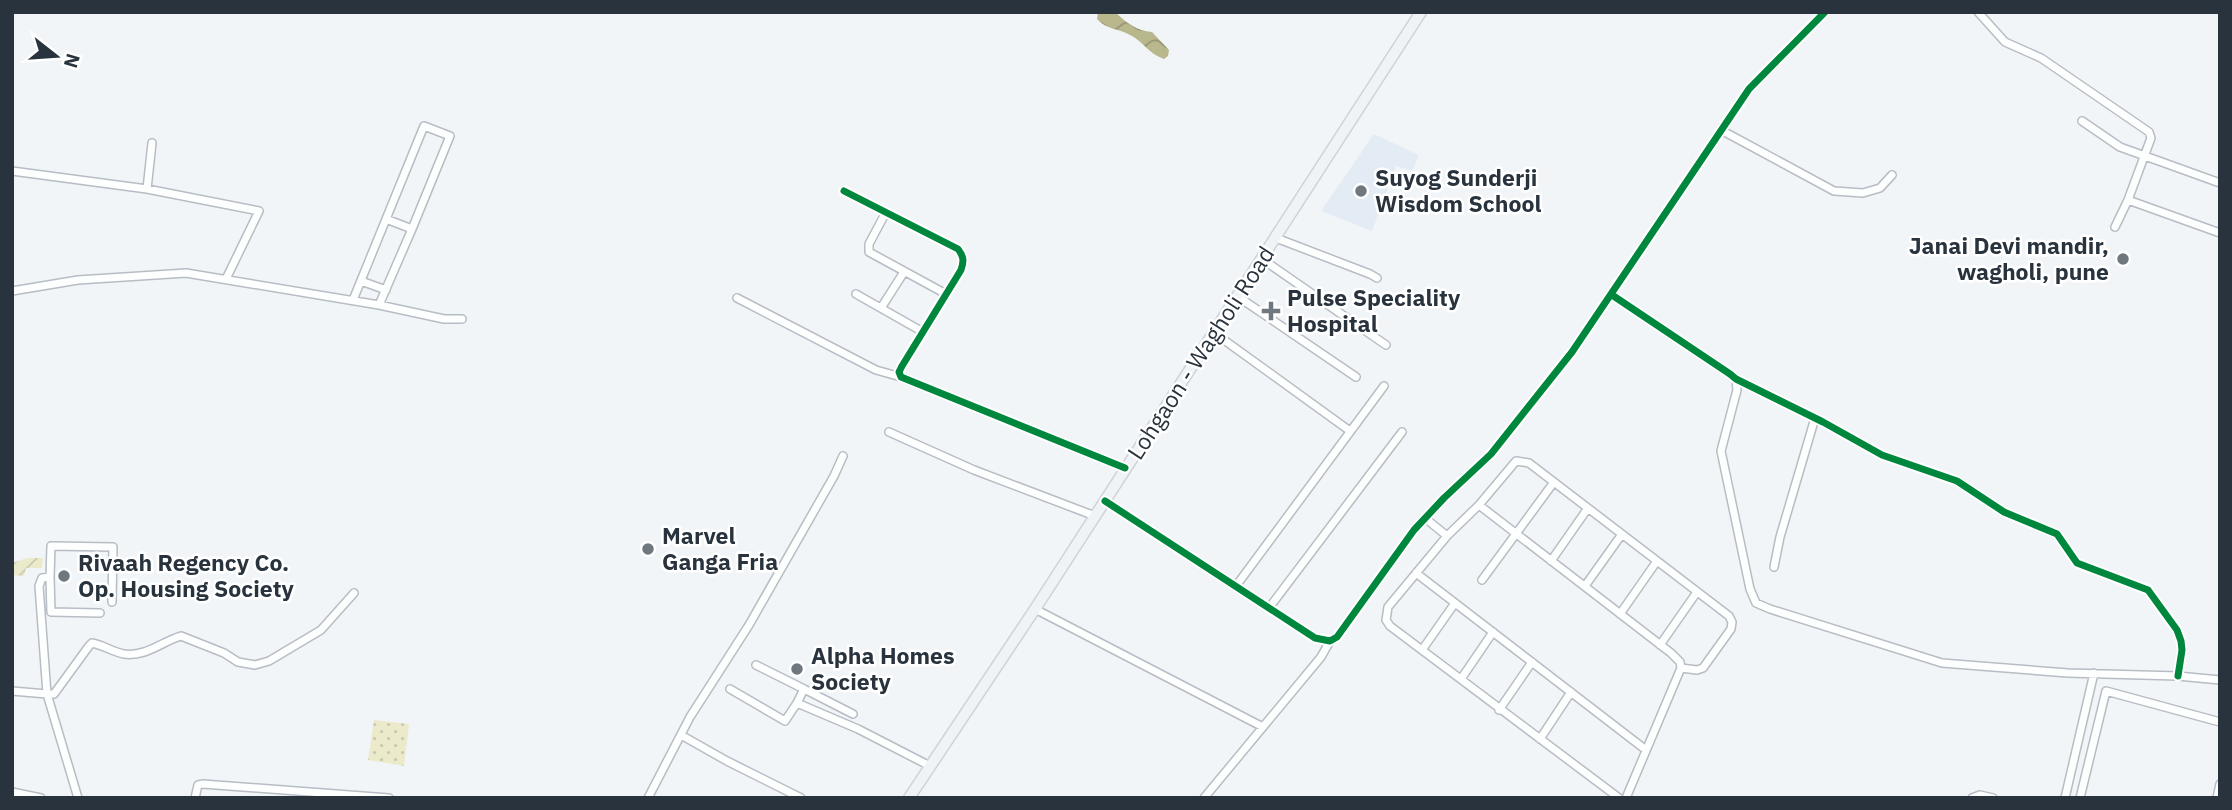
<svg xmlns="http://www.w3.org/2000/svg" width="2232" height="810" viewBox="0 0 2232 810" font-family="'IBM Plex Sans',sans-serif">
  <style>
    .built { fill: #e3ecf5 }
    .grass { fill: url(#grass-dots) }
    .garden { fill: url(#garden-furrows) }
    .water { fill: url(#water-waves) }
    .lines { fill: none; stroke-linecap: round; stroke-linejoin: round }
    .minor-casing { stroke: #b7bdc4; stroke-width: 10 }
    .primary-casing { stroke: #cfd2d6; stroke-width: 13 }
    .minor { stroke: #fdfefe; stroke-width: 7 }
    .primary { stroke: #f0f3f6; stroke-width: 10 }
    .cycleway-casing { stroke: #fff; stroke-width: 11 }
    .cycleway { stroke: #00873e; stroke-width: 7 }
    .poi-dot { fill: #6f777f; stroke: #fff; stroke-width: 2.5 }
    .labels { text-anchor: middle; stroke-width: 5; stroke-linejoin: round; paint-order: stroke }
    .poi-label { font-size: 23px; font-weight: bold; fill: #28333e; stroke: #fff; text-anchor: start }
    .street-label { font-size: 23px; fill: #28333e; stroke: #fff }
  </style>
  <defs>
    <pattern id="grass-dots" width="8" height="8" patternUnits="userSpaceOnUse" patternTransform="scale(1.75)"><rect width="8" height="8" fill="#ebeacb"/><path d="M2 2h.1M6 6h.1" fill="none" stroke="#cac9af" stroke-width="1.8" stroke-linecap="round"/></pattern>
    <pattern id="garden-furrows" width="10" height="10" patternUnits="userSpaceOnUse" patternTransform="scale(1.75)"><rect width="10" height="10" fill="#ebeacb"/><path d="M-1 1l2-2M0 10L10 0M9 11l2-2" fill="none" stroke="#cac9af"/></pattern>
    <pattern id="water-waves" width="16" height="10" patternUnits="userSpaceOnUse" patternTransform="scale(1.75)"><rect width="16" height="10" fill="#b9b78c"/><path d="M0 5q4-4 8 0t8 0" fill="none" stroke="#969574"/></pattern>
  </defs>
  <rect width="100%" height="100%" fill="#f2f5f8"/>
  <!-- built -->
  <path class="built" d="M1374,134l45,21 -7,16 -16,-5 -24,65 -51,-20z"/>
  <!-- grass -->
  <path class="grass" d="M374,720l35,4 -5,42 -36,-6z"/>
  <!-- garden -->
  <path class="garden" d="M27,558h16l-1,10h-16l-2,8 -12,-1v-12z"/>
  <!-- water -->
  <path class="water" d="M1098,12h17c12,11 22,19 37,20l17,18 -1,6 -4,3c-15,-5 -20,-16 -32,-23 -11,-7 -27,-7 -35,-17z"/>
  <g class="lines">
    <defs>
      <path id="minor" d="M1978,12l27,30 36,16 108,74 2,6 -23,62 92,33
        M2082,121l38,26 100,36
        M1721,130l113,61 29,2 17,-5 12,-13
        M12,171l135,18 112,22 -33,68
        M147,189l5,-46
        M844,191l114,58c6,8 6,12 3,21l-59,96 -3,6 2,5 224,91
        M886,212l-17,32v8l77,42
        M386,219l26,10
        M2115,227l13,-27
        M1276,238l94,36 7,4
        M1262,259l124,86
        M361,281l25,9
        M12,291l66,-11 108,-7 193,32 65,14h18
        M856,294l67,38
        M1612,295l118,79 6,5 87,43 59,33 75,26 47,31 53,22 20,29 71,27 29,40 4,11 1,9 -4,26
        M1237,296l119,81
        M737,298l139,72 25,7
        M353,300l71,-174 26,10 -38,93 -33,76
        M881,308l23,-36
        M1213,332l137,99
        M1736,379l1,11 -16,61 29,138 6,14 14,6 172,54 126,10 110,3 42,4
        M889,432l85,38 121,46
        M1105,501l210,137 15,3 7,-4 77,-107 30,-32 47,-44 81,-102 177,-263 76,-77
        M1479,505l192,148 9,9 1,6 -55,130
        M1425,518l22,18
        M1551,561l37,-53
        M1774,567l6,-30 35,-119
        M1416,573l230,177
        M50,577l1,35 49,1
        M1482,580l72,-98
        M1236,586l148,-200
        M1585,586l37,-52
        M1269,608l133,-176
        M1035,609l226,117
        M1620,614l37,-53
        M1660,645l37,-53
        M1422,650l33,-47
        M756,665l48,24 -7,14 61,26 72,37
        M1461,679l32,-47
        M730,689l55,32 12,-18
        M804,689l49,25
        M12,691l35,3 -8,-108 3,-8 8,-1 1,-31 62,1 -1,55
        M1499,710l33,-48
        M681,735l46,26 74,37
        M1540,739l31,-47
        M12,792l29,6
        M78,798l-31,-104h7l35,-48 3,-3c11,2 21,9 32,11 22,3 37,-12 57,-18l43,17 14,9 17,3 14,-4 52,-31 33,-37
        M195,798l3,-13 5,-1 186,14
        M648,798l42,-81 59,-92 85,-149 9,-20
        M1204,798l117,-141 9,-16
        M1619,798l-229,-172 -4,-6 2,-13 59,-71 32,-31 37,-44 13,2 200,153 3,6 -1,7 -28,39 -6,2 -16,-2
        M1972,798l8,-3 13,3
        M2065,798l29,-125
        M2080,798l26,-107 114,31
        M2217,798l3,-14"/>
      <path id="primary" d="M909,798l126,-189 386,-597"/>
    </defs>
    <!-- minor casing -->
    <use href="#minor" class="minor-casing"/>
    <!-- primary casing -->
    <use href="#primary" class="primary-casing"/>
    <!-- minor -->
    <use href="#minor" class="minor"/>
    <!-- primary -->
    <use href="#primary" class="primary"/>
    <defs>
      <path id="cycleway" d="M844,191l114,58c6,8 6,12 3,21l-59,96 -3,6 2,5 224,91
        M1612,295l118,79 6,5 87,43 59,33 75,26 47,31 53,22 20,29 71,27 29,40 4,11 1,9 -4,26
        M1105,501l210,137 15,3 7,-4 77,-107 30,-32 47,-44 81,-102 177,-263 76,-77"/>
    </defs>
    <!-- cycleway casing -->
    <use href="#cycleway" class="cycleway-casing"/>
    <!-- cycleway -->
    <use href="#cycleway" class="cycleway"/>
  </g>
  <!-- markers -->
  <g class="poi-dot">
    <circle cx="1361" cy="191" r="7"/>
    <circle cx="2123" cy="259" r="7"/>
    <path d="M1267.5 300.5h7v7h7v7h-7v7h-7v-7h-7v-7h7z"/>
    <circle cx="648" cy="549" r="7"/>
    <circle cx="64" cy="576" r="7"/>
    <circle cx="797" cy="669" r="7"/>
  </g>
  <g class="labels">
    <!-- poi labels -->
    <g class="poi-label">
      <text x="1375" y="186">Suyog Sunderji<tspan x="1375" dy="26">Wisdom School</tspan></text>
      <text x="2109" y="254" text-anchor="end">Janai Devi mandir,<tspan x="2109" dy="26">wagholi, pune</tspan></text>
      <text x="1287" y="306">Pulse Speciality<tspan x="1287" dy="26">Hospital</tspan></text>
      <text x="662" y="544">Marvel<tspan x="662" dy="26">Ganga Fria</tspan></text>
      <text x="78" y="571">Rivaah Regency Co.<tspan x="78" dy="26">Op. Housing Society</tspan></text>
      <text x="811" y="664">Alpha Homes<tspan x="811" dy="26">Society</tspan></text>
    </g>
    <!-- street labels -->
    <g class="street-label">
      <text transform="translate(1201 353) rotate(-57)" y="8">Lohgaon - Wagholi Road</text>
    </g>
  </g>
  <!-- border -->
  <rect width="2232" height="810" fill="none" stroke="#28333e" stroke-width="28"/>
  <!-- north arrow -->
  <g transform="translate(56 56) rotate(107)" stroke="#ffffff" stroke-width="5" paint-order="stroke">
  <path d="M0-5L12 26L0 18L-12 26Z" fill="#28333e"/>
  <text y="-10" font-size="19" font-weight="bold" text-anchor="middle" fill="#28333e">N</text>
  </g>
</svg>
